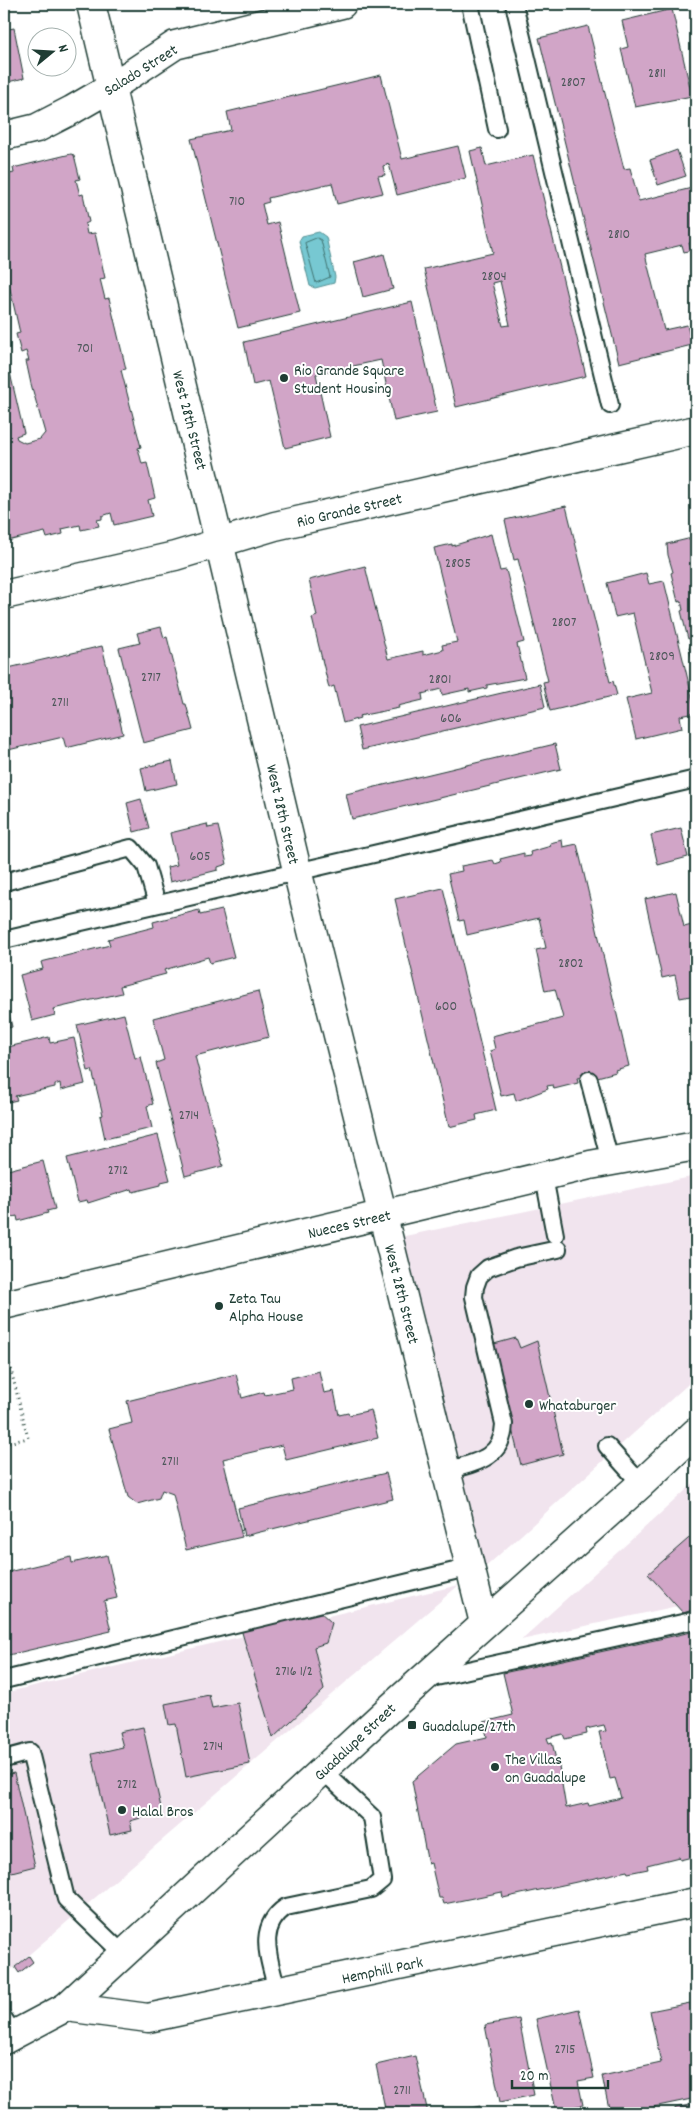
<svg xmlns="http://www.w3.org/2000/svg" width="700" height="2117" viewBox="0 0 700 2117" font-family="Dekko,sans-serif">
  <style>
    .built { fill: #f1e4ee }
    .water { fill: #77c8d2; stroke: #549093 }
    .lines { fill: none; stroke-linecap: round; stroke-linejoin: round }
    .shore { stroke: #427573; stroke-width: 1 }
    .building { fill: #d1a5c7; stroke: #1f3d34; fill-rule: evenodd }
    .lane-casing { stroke: #1f3d34; stroke-width: 20 }
    .street-casing { stroke: #1f3d34; stroke-width: 31 }
    .secondary-casing { stroke: #1f3d34; stroke-width: 31 }
    .primary-casing { stroke: #1f3d34; stroke-width: 31 }
    .path { stroke: #1f3d34; stroke-width: 3; stroke-dasharray: 1 4; stroke-linecap: butt }
    .lane { stroke: #fff; stroke-width: 16 }
    .street { stroke: #fff; stroke-width: 28 }
    .secondary { stroke: #fff; stroke-width: 28 }
    .primary { stroke: #fff; stroke-width: 28 }
    .poi-dot { fill: #1f3d34; stroke: #fff; stroke-width: 2 }
    .labels { text-anchor: middle; stroke-width: 4; stroke-linejoin: round; paint-order: stroke }
    .number-label { font-size: 14px; fill: #4c5759 }
    .street-label { font-size: 16px; fill: #1f3d34; stroke: #fff }
    .poi-label { font-size: 16px; fill: #1f3d34; stroke: #fff; text-anchor: start }
  </style>
  <rect width="100%" height="100%" fill="#fff"/>
  <filter id="ink" filterUnits="userSpaceOnUse"><feTurbulence type="fractalNoise" baseFrequency=".02" numOctaves="2"/><feDisplacementMap in="SourceGraphic" scale="10" xChannelSelector="R" yChannelSelector="G"/><feConvolveMatrix kernelMatrix="1 2 1 2 8 2 1 2 1" color-interpolation-filters="sRGB"/></filter>
  <g filter="url(#ink)">
    <!-- built -->
    <path class="built" d="M696,1176v201l-216,195 -80,-335z
      M696,1481v121l-175,38z
      M459,1585l-455,391v-283z"/>
    <!-- water -->
    <path class="water" d="M319,232l7,5 9,40 -1,6 -19,5 -5,-2 -11,-45 3,-5z"/>
    <g class="lines">
      <!-- shore -->
      <path class="shore" d="M317,238l4,2 9,37 -14,6 -11,-40z"/>
    </g>
    <!-- building -->
    <path class="building" d="M672,9l20,87 -57,11 -14,-58 7,-2 -6,-26z
      M588,26l36,143 6,-1 9,33 57,-14v54l-7,2 2,7 -7,2 -2,-7 -37,9 19,76 23,-5 5,20 -73,18 -80,-325z
      M14,28l10,50 -20,5v-53z
      M381,75l21,84 56,-13 8,32 -69,17 -8,-31 -6,2 2,9 -7,1 5,17 -46,11 -5,-21 -64,15 1,4 -7,2 5,21 11,-3 22,91 -62,15 -47,-189 40,-9 -4,-18z
      M482,148l4,18 47,-11 53,221 -130,31 -32,-138 69,-16 -23,-102zM500,281l10,44 -7,1 -11,-43z
      M677,150l9,26 -28,9 -8,-25z
      M71,154l3,1 6,24 -4,1 4,15 3,-1 6,28 -4,2 2,10 8,-1 10,45 -5,1 5,20 4,-1 17,71 -5,1 20,77 -3,1 4,16 5,-1 8,35 -7,2 4,16 -38,9 -3,-12 -9,3v3l-5,1 2,6 -18,4 -1,-5 -18,4 1,5 -16,4 -2,-6 -38,9 -3,-13v-167l3,-1 17,73 -8,3 1,3 8,4 15,-4 5,-6 -14,-49 -5,-23h3l-3,-10 -5,2 -5,-19 4,-1 -16,-70v-90l1,2 9,-2 -1,-5z
      M384,254l9,35 -30,8 -9,-35z
      M412,302l25,110 -43,9 -13,-61 -65,14 14,63 -45,11 -16,-67 -16,4 -9,-43z
      M566,506l44,176 3,-1 4,14 -67,16 -7,-29 5,-1 -30,-122 -4,1 -9,-40z
      M491,534l9,37 6,-1 18,72 -7,2 8,34 -38,7v3l-18,4v-3l-27,6 -1,-6 -19,5 1,6 -25,6 1,2 -40,8 1,2 -17,5 -9,-37 -5,2 -17,-70 5,-2 -8,-36 56,-14 23,93 35,-8v4l20,-5 -1,-5 15,-3 -23,-94 18,-4v2z
      M696,537v139l-7,-29h2l-1,-9 -2,1 -7,-28 2,-1 -2,-9 -3,1 -7,-29 2,-1 -5,-17 -1,-11z
      M646,573l3,11 15,-3 32,132 -16,3 2,12 -46,11 -10,-40 26,-6 -19,-80 -18,4 -8,-34z
      M161,627l3,11 3,-1 17,67h2l7,26 -50,13 -24,-95 21,-5 -3,-10z
      M102,646l21,88 -57,14 -3,-11 -59,14v-82z
      M540,684l5,23 -183,43 -5,-23z
      M555,744l6,25 -209,50 -6,-25z
      M172,761l5,23 -31,7 -5,-23z
      M141,799l8,29 -15,4 -7,-29z
      M207,824l1,4 10,-2 9,38 -9,3v3l-48,12 -3,-15 10,-2 -7,-32z
      M681,828l7,29 -30,8 -7,-30z
      M562,840l1,7 14,-3 52,222 -14,4 1,2 -30,8 -1,-3 -8,1 1,5 -24,6 -1,-4 -6,1 1,3 -32,12 -2,-8 -13,3 -11,-45 5,-2 -3,-13 71,-18 -8,-29 -10,2 -9,-41 10,-2 -7,-30 -72,17 -3,-15 -5,1 -11,-47 14,-3 -1,-5 32,-6 2,4 6,-2 -1,-3 24,-6v4l7,-1 -1,-4 21,-6 -1,-3z
      M443,888l53,222 -20,5 1,5 -28,7 -54,-228z
      M676,892l8,35 12,-3v71l-16,3 -5,-23 -13,3 -17,-79z
      M199,910l1,5 22,-5 12,47 -24,6 -2,-6 -44,13 2,4 -46,12 2,7 -69,16 2,6 -23,6 -12,-46 23,-6 -2,-7 69,-17 -2,-6 46,-12 -1,-5z
      M258,991l11,46 -74,19 28,110 -38,10 -29,-113 8,-3 -11,-42z
      M4,993l8,34 -8,2z
      M124,1014l11,44 6,-1 12,47 -6,2 5,22 -47,11 -5,-23 3,-1 -11,-45 -4,1 -11,-46z
      M49,1037l1,6 24,-5 11,46 -24,6 -1,-7 -5,2v2l-40,9 2,4 -13,3v-55z
      M158,1135l12,45 -9,2v3l-28,7 -1,-3 -44,14 -1,-3 -9,2 -11,-44z
      M43,1161l12,48 -8,2 1,2 -30,8 -1,-5 -13,3v-48z
      M516,1338l4,10 17,-7 26,113 -42,11 -28,-112 3,-1 -2,-8z
      M319,1371l5,22 10,-2 5,24 9,-2 1,2 22,-5 7,28 -92,22 -4,-15 -59,14 19,78 -56,13 -13,-56 -11,-4 -3,8 -22,6 -9,-7 -19,-68 23,-6 -5,-22 109,-27 6,24 22,-6 1,3 28,-6 -2,-11z
      M386,1473l7,26 -149,37 -6,-28z
      M696,1532v77l-13,4 -35,-39z
      M107,1555l10,43 -13,3 7,30 -107,25v-83l67,-16 1,6z
      M316,1608l16,15 -6,20 -12,4 10,43 -51,48 -32,-109z
      M696,1631v225l-16,4 -1,-3 -32,8 1,4 -20,4 -1,-2 -124,27 -1,-6 -58,12 -2,-6h-3l-8,-35 -3,1 -16,-83 44,-37 31,-7 -3,-15 29,-7 -10,-42zM604,1725l2,6 -7,1 11,47 5,-1 6,20 -32,8 -1,-3 -22,5 -8,-48h-2l-4,-18 -3,1 -2,-5 16,-4 2,5 22,-5 -1,-5z
      M209,1695l3,13 26,-5 12,61 -64,13 -10,-53 -7,1 -4,-21z
      M143,1727l19,85 -32,9 2,9 -22,5 -18,-81 31,-7 -4,-15z
      M14,1773l21,93 -31,8v-99z
      M29,1956l4,6 -14,11 -4,-6z
      M690,2003l6,32v63l-71,15h-15l-8,-37 59,-13 -11,-52z
      M579,2009l15,69 -16,3 5,24 -27,5 -20,-91z
      M519,2019l15,76 -34,7 -15,-77z
      M415,2056l13,57h-42l-10,-48z
      M694,2104l2,9h-20l-1,-5z
      M480,2106l2,7h-34z"/>
    <g class="lines">
      <defs>
        <path id="lane" d="M470,4l27,125
          M514,4l96,401
          M4,882l127,-34 15,18 11,38
          M4,940l692,-161
          M589,1080l21,81
          M544,1177l11,58
          M607,1446l34,38
          M446,1471c28,-8 57,-12 58,-47l-30,-127 1,-10 4,-11 9,-8 28,-10 42,-9
          M427,1679l269,-59
          M4,1680l467,-113
          M4,1759l26,-7 36,147 57,55
          M277,1991c-7,-31 -22,-63 9,-84l85,-18 11,-9 -10,-63 -50,-47
          M4,2019l11,16"/>
        <path id="street" d="M91,4l206,866 187,753
          M4,136l33,-8 35,-18 38,-22 65,-43 167,-41
          M66,2007l82,11 548,-116"/>
        <path id="secondary" d="M4,595l171,-39 100,-30 421,-96
          M4,1305l586,-140 106,-19"/>
        <path id="primary" d="M4,2040l62,-33 322,-297 253,-226 55,-52"/>
      </defs>
      <!-- lane casing -->
      <use href="#lane" class="lane-casing"/>
      <!-- street casing -->
      <use href="#street" class="street-casing"/>
      <!-- secondary casing -->
      <use href="#secondary" class="secondary-casing"/>
      <!-- primary casing -->
      <use href="#primary" class="primary-casing"/>
      <!-- path -->
      <path class="path" d="M4,1444l24,-6 -21,-84"/>
      <!-- lane -->
      <use href="#lane" class="lane"/>
      <!-- street -->
      <use href="#street" class="street"/>
      <!-- secondary -->
      <use href="#secondary" class="secondary"/>
      <!-- primary -->
      <use href="#primary" class="primary"/>
    </g>
  </g>
  <!-- markers -->
  <g class="poi-dot">
    <circle cx="284" cy="378" r="5"/>
    <circle cx="219" cy="1306" r="5"/>
    <circle cx="529" cy="1404" r="5"/>
    <rect x="407" y="1720" width="10" height="10" rx="2.5"/>
    <circle cx="495" cy="1767" r="5"/>
    <circle cx="122" cy="1810" r="5"/>
  </g>
  <g class="labels">
    <!-- number labels -->
    <g class="number-label">
      <text x="657" y="77">2811</text>
      <text x="573" y="86">2807</text>
      <text x="237" y="205">710</text>
      <text x="619" y="238">2810</text>
      <text x="494" y="280">2804</text>
      <text x="85" y="352">701</text>
      <text x="458" y="567">2805</text>
      <text x="564" y="626">2807</text>
      <text x="662" y="660">2809</text>
      <text x="151" y="681">2717</text>
      <text x="440" y="683">2801</text>
      <text x="60" y="706">2711</text>
      <text x="451" y="722">606</text>
      <text x="200" y="860">605</text>
      <text x="571" y="967">2802</text>
      <text x="446" y="1010">600</text>
      <text x="189" y="1119">2714</text>
      <text x="118" y="1174">2712</text>
      <text x="170" y="1465">2711</text>
      <text x="294" y="1675">2716 1/2</text>
      <text x="213" y="1750">2714</text>
      <text x="127" y="1788">2712</text>
      <text x="565" y="2053">2715</text>
      <text x="402" y="2094">2711</text>
    </g>
    <!-- street labels -->
    <g class="street-label">
      <text transform="translate(140 69) rotate(-32)" y="6">Salado Street</text>
      <text transform="translate(191 420) rotate(76)" y="6">West 28th Street</text>
      <text transform="translate(349 509) rotate(-13)" y="6">Rio Grande Street</text>
      <text transform="translate(284 814) rotate(77)" y="6">West 28th Street</text>
      <text transform="translate(349 1223) rotate(-13)" y="6">Nueces Street</text>
      <text transform="translate(403 1294) rotate(76)" y="6">West 28th Street</text>
      <text transform="translate(354 1741) rotate(-43)" y="6">Guadalupe Street</text>
      <text transform="translate(382 1969) rotate(-12)" y="6">Hemphill Park</text>
    </g>
    <!-- poi labels -->
    <g class="poi-label">
      <text x="294" y="375">Rio Grande Square<tspan x="294" dy="18">Student Housing</tspan></text>
      <text x="229" y="1303">Zeta Tau<tspan x="229" dy="18">Alpha House</tspan></text>
      <text x="539" y="1410">Whataburger</text>
      <text x="422" y="1731">Guadalupe/27th</text>
      <text x="505" y="1764">The Villas<tspan x="505" dy="18">on Guadalupe</tspan></text>
      <text x="132" y="1816">Halal Bros</text>
    </g>
  </g>
  <!-- margin -->
  <rect width="700" height="2117" fill="none" stroke="#fff" stroke-width="20"/>
  <rect x="10" y="10" width="680" height="2097" fill="none" stroke="#1f3d34" stroke-width="2" filter="url(#ink)"/>
  <!-- north arrow -->
  <g transform="translate(52 52) rotate(72)"><circle r="24" fill="#ffffff" stroke="#a5b1ae"/>
  <path d="M0-4L9 19L0 12L-9 19Z" fill="#1f3d34"/>
  <text y="-8" font-size="14" font-weight="bold" text-anchor="middle" fill="#1f3d34">N</text>
  </g>
  <!-- scale -->
  <path d="M512 2080v8h96v-8" fill="none" stroke="#1f3d34" stroke-width="2.5"/>
  <text x="520" y="2080" font-size="15" fill="#1f3d34" stroke="#ffffff" stroke-width="4" paint-order="stroke">20 m</text>
</svg>
